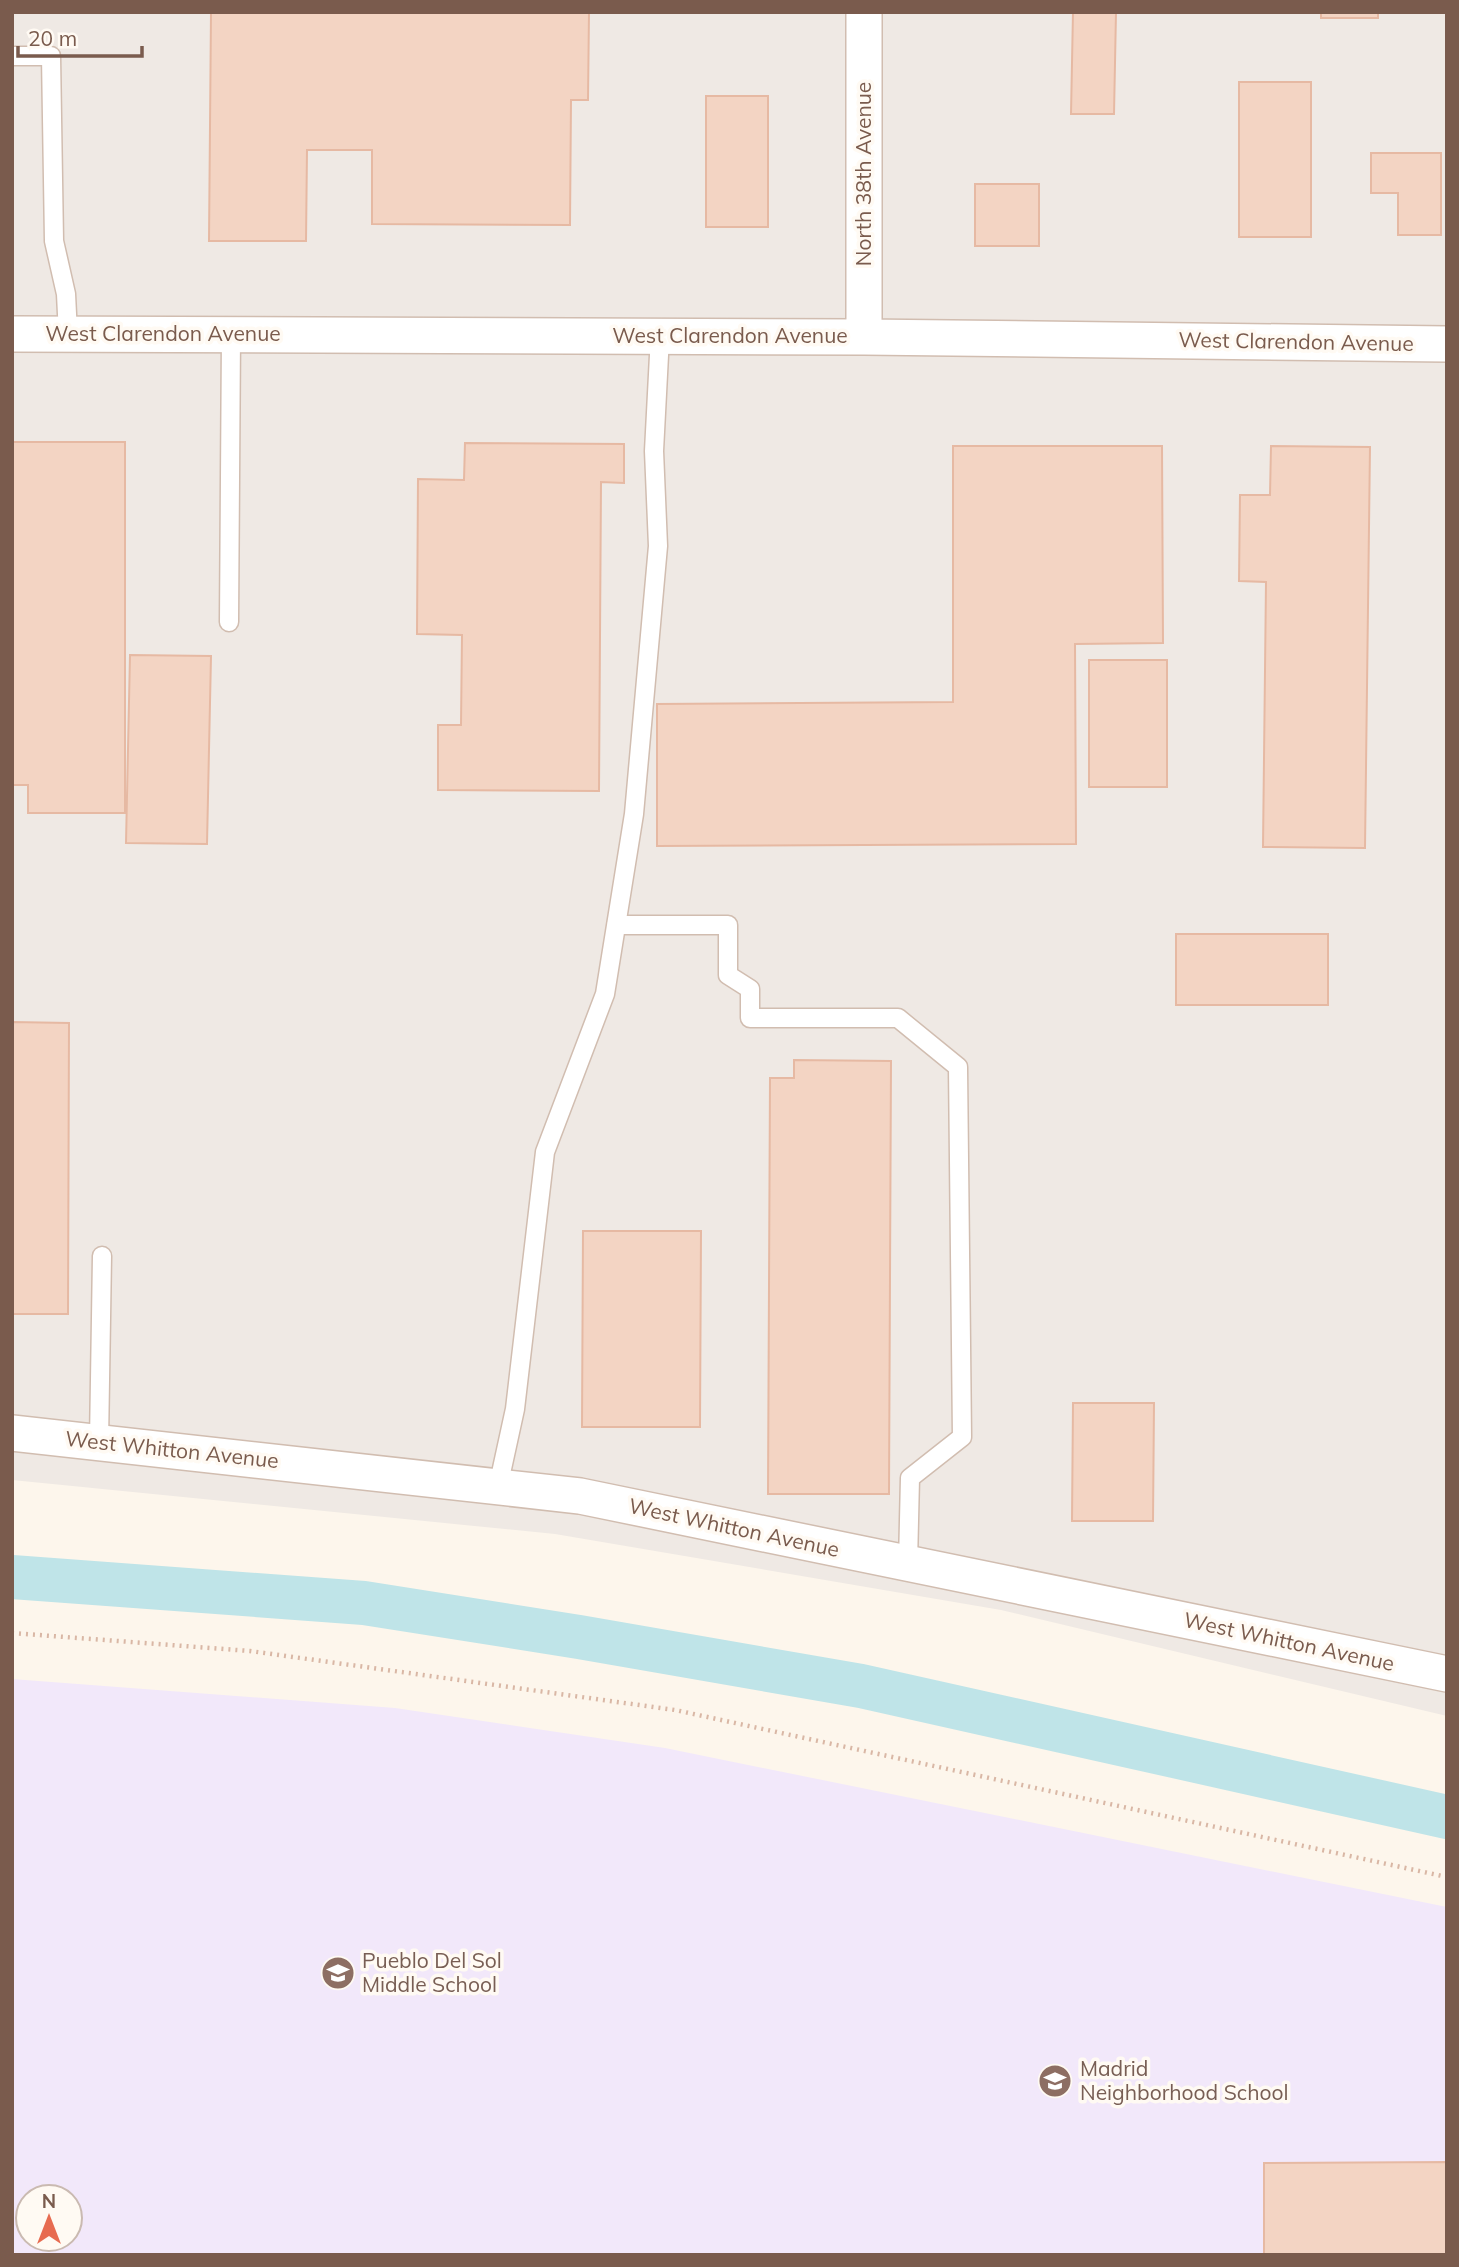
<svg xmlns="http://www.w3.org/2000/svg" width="1459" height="2267" viewBox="0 0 1459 2267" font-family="Mulish,sans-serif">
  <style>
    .industrial { fill: #efe9e4 }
    .education { fill: #f2e8fa; fill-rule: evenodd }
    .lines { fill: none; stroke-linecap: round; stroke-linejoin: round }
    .canal { stroke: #bfe4e8; stroke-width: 44 }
    .building { fill: #f3d4c3; stroke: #e6b9a3; stroke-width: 2 }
    .lane-casing { stroke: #d1bdb0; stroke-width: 21 }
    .street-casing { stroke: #d1bdb0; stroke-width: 38 }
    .path { stroke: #d9b7a5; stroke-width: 4.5; stroke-dasharray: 2 5; stroke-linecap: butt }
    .lane { stroke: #fff; stroke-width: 18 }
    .street { stroke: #fff; stroke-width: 35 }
    .labels { text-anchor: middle; stroke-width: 7; stroke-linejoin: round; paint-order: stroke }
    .street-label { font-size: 21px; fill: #7a5b4d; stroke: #fffaf3 }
    .education-label { font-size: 21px; fill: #785e54; stroke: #fffaf3; text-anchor: start }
  </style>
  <rect width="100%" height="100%" fill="#fdf6ec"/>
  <!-- industrial -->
  <path class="industrial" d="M12,12h1435v1704l-446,-106 -446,-76 -543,-54z"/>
  <!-- education -->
  <path class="education" d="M12,1679l383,29 270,40 782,159v348h-1435zM28,2197h42v42h-42z"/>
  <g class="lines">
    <!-- canal -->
    <path class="canal" d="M12,1577l352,26 215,34 282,49 586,131"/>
  </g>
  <!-- building -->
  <path class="building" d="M211,12h378l-1,88h-17l-1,125 -198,-1v-74h-65l-1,91h-97z
    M1073,12h43l-2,102h-43z
    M1321,12h57v6h-57z
    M1239,82h72v155h-72z
    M706,96h62v131h-62z
    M1371,153h70v82h-43v-42h-27z
    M975,184h64v62h-64z
    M12,442h113v371h-97v-28h-16z
    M465,443l159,1v39l-23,-1 -2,309 -161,-1v-65h23l1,-90 -45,-1 1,-155 46,1z
    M953,446h209l1,197 -88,1 1,200 -419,2v-142l296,-2z
    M1271,446l99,1 -5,401 -102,-1 3,-265 -27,-1 1,-86h30z
    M130,655l81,1 -4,188 -81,-1z
    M1089,660h78v127h-78z
    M1176,934h152v71h-152z
    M12,1022l57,1 -1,291h-56z
    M794,1060l97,1 -2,433h-121l2,-416h24z
    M583,1231h118l-1,196h-118z
    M1073,1403h81l-1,118h-81z
    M1447,2162v93h-183v-92z"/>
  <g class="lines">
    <defs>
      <path id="lane" d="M12,56h39l3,185 12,53 2,40
        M229,622l2,-287
        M616,925h112v50l22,14v29h148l60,49 4,370 -52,41 -2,85
        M99,1442l3,-186
        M498,1487l17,-78 30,-257 60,-158 29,-180 24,-268 -4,-95 6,-115"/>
      <path id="street" d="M12,334l852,3 583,7
        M864,337v-325
        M12,1433l568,63 867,178"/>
    </defs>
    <!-- lane casing -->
    <use href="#lane" class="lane-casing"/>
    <!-- street casing -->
    <use href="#street" class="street-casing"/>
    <!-- path -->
    <path class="path" d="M12,1633l238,18 425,59 772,167"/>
    <!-- lane -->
    <use href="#lane" class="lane"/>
    <!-- street -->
    <use href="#street" class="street"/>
  </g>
  <!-- icons -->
  <defs>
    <symbol id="school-disc" viewBox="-11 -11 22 22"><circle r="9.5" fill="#8d6e63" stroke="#fffaf3"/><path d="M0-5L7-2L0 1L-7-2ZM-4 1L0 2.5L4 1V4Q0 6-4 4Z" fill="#fff"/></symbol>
  </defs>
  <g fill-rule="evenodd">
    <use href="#school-disc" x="319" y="1954" width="38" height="38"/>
    <use href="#school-disc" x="1036" y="2062" width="38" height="38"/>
  </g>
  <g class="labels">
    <!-- street labels -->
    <g class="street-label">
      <text transform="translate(864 174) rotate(-90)" y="7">North 38th Avenue</text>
      <text x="163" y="341">West Clarendon Avenue</text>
      <text x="730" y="343">West Clarendon Avenue</text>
      <text transform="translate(1296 342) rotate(1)" y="7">West Clarendon Avenue</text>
      <text transform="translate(172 1450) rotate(6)" y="7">West Whitton Avenue</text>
      <text transform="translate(734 1528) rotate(12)" y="7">West Whitton Avenue</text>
      <text transform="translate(1289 1642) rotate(12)" y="7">West Whitton Avenue</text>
    </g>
    <!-- education labels -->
    <g class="education-label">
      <text x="362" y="1968">Pueblo Del Sol<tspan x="362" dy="24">Middle School</tspan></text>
      <text x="1080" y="2076">Madrid<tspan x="1080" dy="24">Neighborhood School</tspan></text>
    </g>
  </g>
  <!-- border -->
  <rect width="1459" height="2267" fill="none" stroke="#7a5b4d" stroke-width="28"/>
  <!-- north arrow -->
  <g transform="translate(49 2218)"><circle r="33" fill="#fffaf3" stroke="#cabab1" stroke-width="2"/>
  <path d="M0-5L12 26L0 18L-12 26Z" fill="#e76b50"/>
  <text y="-10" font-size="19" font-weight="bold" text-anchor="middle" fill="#7a5b4d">N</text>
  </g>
  <!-- scale -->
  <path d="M18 46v10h124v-10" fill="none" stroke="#7a5b4d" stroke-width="3.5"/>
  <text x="28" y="46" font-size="21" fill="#7a5b4d" stroke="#fffaf3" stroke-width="5" paint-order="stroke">20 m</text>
</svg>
